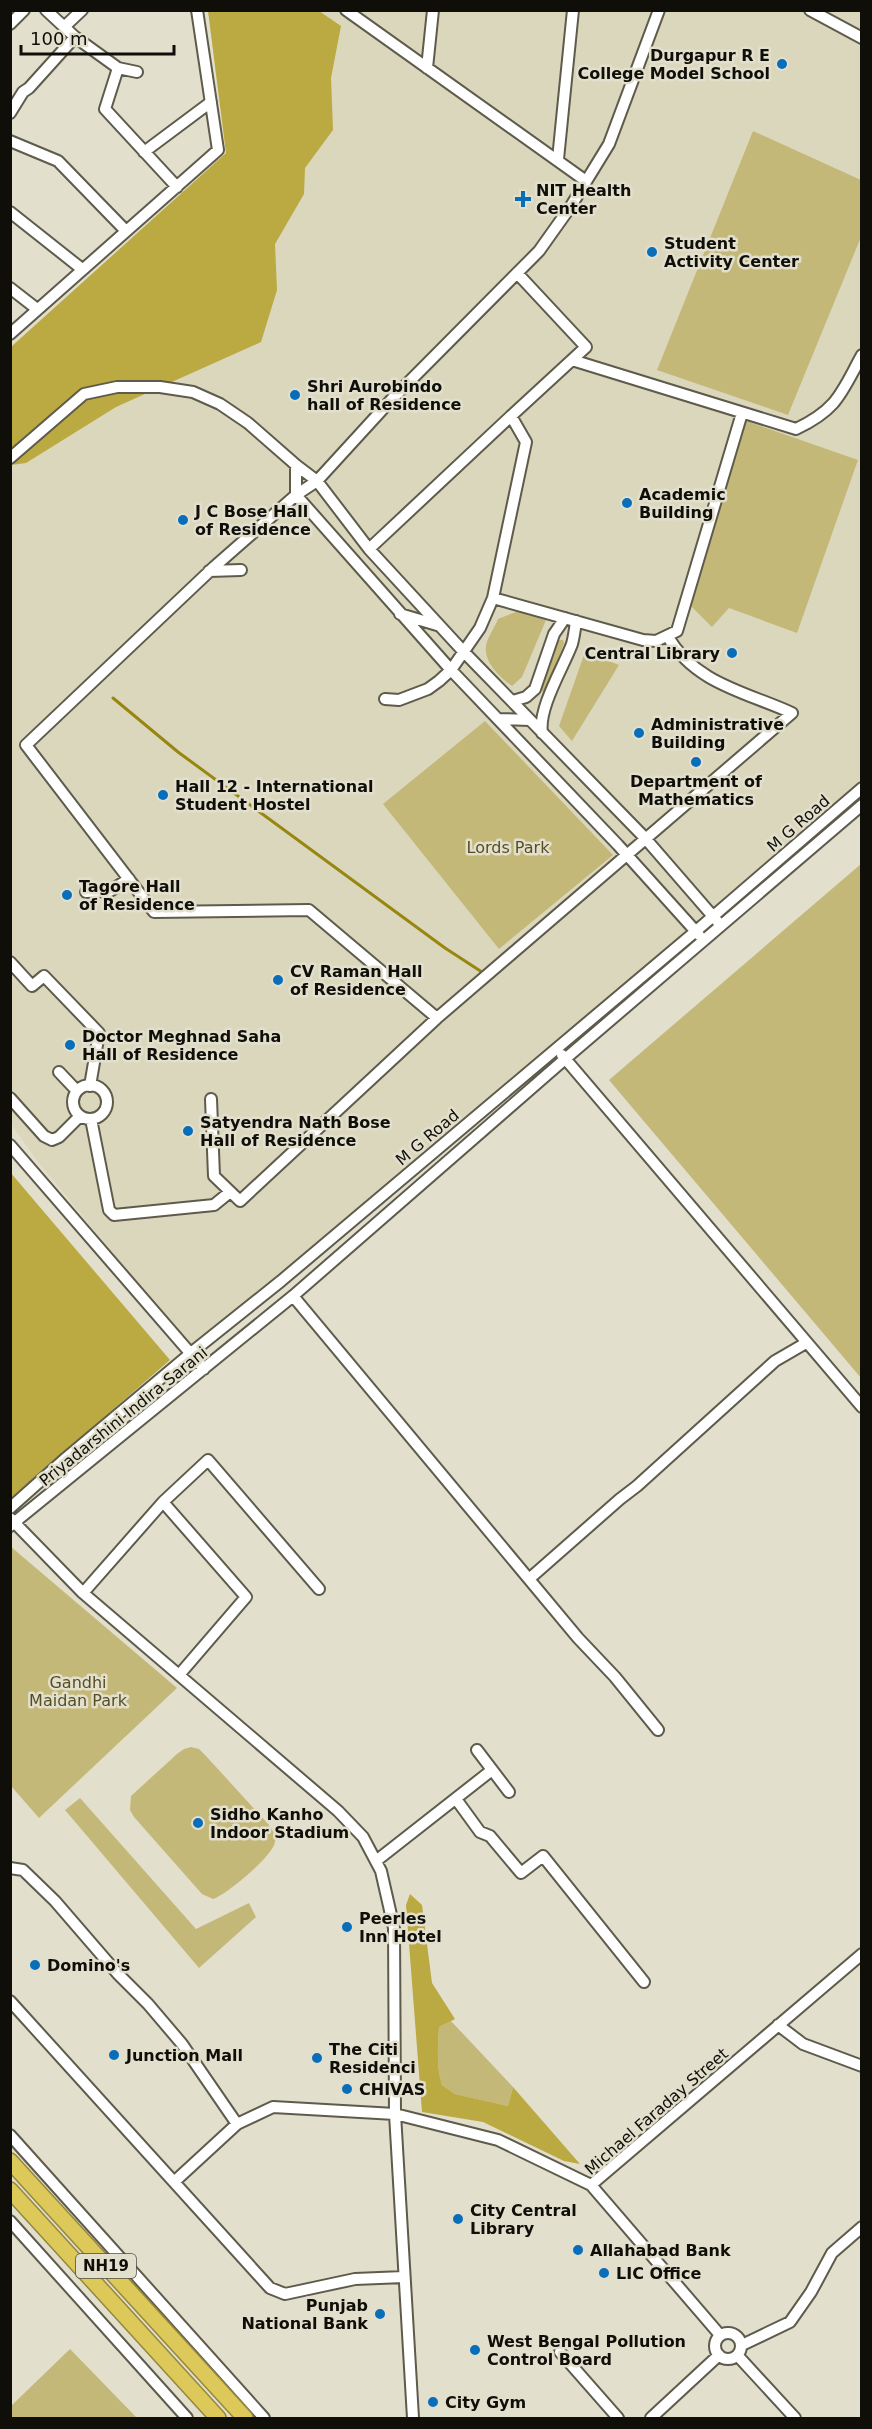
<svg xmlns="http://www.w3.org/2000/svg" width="872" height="2429" viewBox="0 0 872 2429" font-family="'DejaVu Sans',sans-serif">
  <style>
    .built { fill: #dbd7bd }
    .green { fill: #c4b879 }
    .forest { fill: #bba941 }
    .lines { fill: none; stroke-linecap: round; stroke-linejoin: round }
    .stream { stroke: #988610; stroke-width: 3 }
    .minor-casing { stroke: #5e5b4c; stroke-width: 14 }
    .highway-casing { stroke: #95883d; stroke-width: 18 }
    .minor { stroke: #fff; stroke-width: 10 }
    .highway { stroke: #ddc959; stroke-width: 15 }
    .poi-dot { fill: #086eba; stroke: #e2dfcd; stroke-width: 2 }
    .labels { text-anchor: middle; stroke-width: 5; stroke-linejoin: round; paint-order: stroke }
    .shield { fill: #e2dfcd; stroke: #4e4d43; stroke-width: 1.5 }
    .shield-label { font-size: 15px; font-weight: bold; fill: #0f0e08 }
    .poi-label { font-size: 16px; font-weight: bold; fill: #0f0e08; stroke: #e2dfcd; text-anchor: start }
    .street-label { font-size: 16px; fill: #0f0e08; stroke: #e2dfcd }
    .park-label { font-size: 16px; fill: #564e23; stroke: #e2dfcd }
  </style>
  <rect width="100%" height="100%" fill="#e2dfcd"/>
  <!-- built -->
  <path class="built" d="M208,11h653v780l-665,563 -158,-192 -27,-38 -1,-777 216,-194 -6,-70z"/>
  <!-- green -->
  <path class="green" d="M753,131l108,49v57l-73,178 -131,-45z
    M746,421l112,39 -61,173 -68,-25 -17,19 -22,-22z
    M521,610l25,10 -24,57 -10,9c-12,-9 -28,-23 -26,-40 1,-8 9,-19 12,-27z
    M559,640h4l1,3 -17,48 -3,2 -3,-3z
    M585,652l34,13 -47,76 -13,-15z
    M485,721l128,134 -114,94 -116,-145z
    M861,864v514l-252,-298z
    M10,1546l167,142 -138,130 -28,-32z
    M191,1747l8,2 7,7 63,69c4,6 7,10 6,17 -2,14 -49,53 -62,57l-11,-5 -68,-77 -4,-7 1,-14 46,-42 7,-5z
    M80,1798l116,131 53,-26 7,14 -57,51 -134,-158z
    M451,2021l62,66 -5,19 -53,-12 -13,-9c-6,-19 -4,-38 -3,-58z
    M70,2349l67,69h-126v-12z"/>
  <!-- forest -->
  <path class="forest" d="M208,11h111l22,15 -10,52 2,52 -28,38 -1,26 -29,50 2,46 -16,52 -145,65 -90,56 -15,2v-118l215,-194z
    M10,1172l160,188 -159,138h-1z
    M410,1894l12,11 10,78 23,36 -16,8c-1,20 -3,39 3,58l13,9 53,12 5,-19 67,77 -16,-3 -81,-39 -61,-10 -16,-207z"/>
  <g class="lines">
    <!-- stream -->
    <path class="stream" d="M113,698l65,54 267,196 40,26"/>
    <defs>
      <path id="minor" d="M46,10l29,27 43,31 19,4
        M346,10l240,171
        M810,10l52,28
        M10,24l14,-14
        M64,27l18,-17
        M118,68l-13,41 72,78
        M427,68l6,-58
        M10,113l13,-21 6,-4 46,-51
        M10,141l48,20 68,70
        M144,152l67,-50
        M558,159l15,-149
        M10,212l72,57
        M10,288l27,21
        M10,334l208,-184 -21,-140
        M572,360l224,69c42,-20 45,-36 66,-74
        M10,458l74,-64 33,-7h43l33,5 27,12 28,19 48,42 21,16 52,68 94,102 182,187 72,83
        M296,465v30l155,175 167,175 81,90
        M369,549l142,-133
        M209,571l32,-1
        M493,598l150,42 13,1 21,-10 65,-218
        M400,614l37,11
        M385,699l14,1 29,-11 11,-8 12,-11 29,-42 13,-30 33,-156 -15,-26 75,-69 -69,-74
        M513,701l13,-4 9,-8 19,-55 11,-16
        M498,719l32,1
        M542,733c-4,-25 21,-65 30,-89 2,-7 3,-15 4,-23
        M86,892l24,-1 19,-12
        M10,962l22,24 12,-10 55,57 -9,53
        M437,1018l-128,-108 -155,2 -128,-167 188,-178 82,-72 21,-14 75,-82 147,-148 32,-45 38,-62 50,-134
        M562,1055l300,352
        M59,1072l18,19
        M73 1102a17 17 0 1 1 34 0a17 17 0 1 1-34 0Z
        M10,1098l34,38 8,4 7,-3 21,-21
        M211,1099l3,77 26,25 197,-183 355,-305c-46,-21 -96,-29 -124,-76
        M91,1119l18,91 5,5 100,-10 16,-13
        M10,1145l194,224
        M293,1296l285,342 37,39 43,53
        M163,1502l45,-42 111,129
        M10,1508l56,-50 125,-105 90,-72 415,-350 166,-143
        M10,1518l73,75 255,218 25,26 18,34 13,57 1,186 18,304
        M10,1526l283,-230 272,-237 297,-254
        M529,1579l91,-80 17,-13 138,-125 31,-18
        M83,1593l80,-91 83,95 -67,78
        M477,1750l32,42
        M456,1799l24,33 10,4 31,37 22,-17 101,126
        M376,1861l116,-91
        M10,1868l13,2 32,31 63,73 30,30 34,40 55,80
        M10,2001l260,287 15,6 70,-15 49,-2
        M778,2025l25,19 59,22
        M10,2135l254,283
        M174,2182l63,-58 36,-17 122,7 103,26 93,45
        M10,2221l177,197
        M715 2346a13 13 0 1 1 26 0a13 13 0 1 1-26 0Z
        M720,2335l-129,-150 271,-231
        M742,2345l48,-23 21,-30 21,-39 30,-26
        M560,2352l58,66
        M738,2356l57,62
        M651,2418l68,-63"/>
      <path id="highway" d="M10,2161l235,257
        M10,2190l208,228"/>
    </defs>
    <!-- minor casing -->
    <use href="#minor" class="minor-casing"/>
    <!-- highway casing -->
    <use href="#highway" class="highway-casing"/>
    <!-- minor -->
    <use href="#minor" class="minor"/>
    <!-- highway -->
    <use href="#highway" class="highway"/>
  </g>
  <!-- markers -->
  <g class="poi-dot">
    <circle cx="782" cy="64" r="6"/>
    <path d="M520 190h6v6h6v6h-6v6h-6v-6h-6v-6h6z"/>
    <circle cx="652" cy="252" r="6"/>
    <circle cx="295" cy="395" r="6"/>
    <circle cx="627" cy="503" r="6"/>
    <circle cx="183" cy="520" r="6"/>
    <circle cx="732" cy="653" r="6"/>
    <circle cx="639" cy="733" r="6"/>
    <circle cx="696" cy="762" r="6"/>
    <circle cx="163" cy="795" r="6"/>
    <circle cx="67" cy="895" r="6"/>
    <circle cx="278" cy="980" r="6"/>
    <circle cx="70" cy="1045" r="6"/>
    <circle cx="188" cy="1131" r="6"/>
    <circle cx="198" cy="1823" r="6"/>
    <circle cx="347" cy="1927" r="6"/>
    <circle cx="35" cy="1965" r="6"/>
    <circle cx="114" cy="2055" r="6"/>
    <circle cx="317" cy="2058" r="6"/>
    <circle cx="347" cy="2089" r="6"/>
    <circle cx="458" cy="2219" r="6"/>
    <circle cx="578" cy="2250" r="6"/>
    <circle cx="604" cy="2273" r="6"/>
    <circle cx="380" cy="2314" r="6"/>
    <circle cx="475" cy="2350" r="6"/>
    <circle cx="433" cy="2402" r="6"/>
  </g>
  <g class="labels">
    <!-- shield labels -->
    <rect class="shield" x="76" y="2254" width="60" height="24" rx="4.5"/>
    <g class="shield-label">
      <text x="106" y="2271">NH19</text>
    </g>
    <!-- poi labels -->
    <g class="poi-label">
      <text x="770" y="61" text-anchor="end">Durgapur R E<tspan x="770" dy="18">College Model School</tspan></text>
      <text x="536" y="196">NIT Health<tspan x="536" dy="18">Center</tspan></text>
      <text x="664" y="249">Student<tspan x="664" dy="18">Activity Center</tspan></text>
      <text x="307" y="392">Shri Aurobindo<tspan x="307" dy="18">hall of Residence</tspan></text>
      <text x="639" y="500">Academic<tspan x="639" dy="18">Building</tspan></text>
      <text x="195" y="517">J C Bose Hall<tspan x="195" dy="18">of Residence</tspan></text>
      <text x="720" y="659" text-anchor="end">Central Library</text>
      <text x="651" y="730">Administrative<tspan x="651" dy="18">Building</tspan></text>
      <text x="696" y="787" text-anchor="middle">Department of<tspan x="696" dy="18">Mathematics</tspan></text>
      <text x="175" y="792">Hall 12 - International<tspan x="175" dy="18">Student Hostel</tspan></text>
      <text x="79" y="892">Tagore Hall<tspan x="79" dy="18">of Residence</tspan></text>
      <text x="290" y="977">CV Raman Hall<tspan x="290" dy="18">of Residence</tspan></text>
      <text x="82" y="1042">Doctor Meghnad Saha<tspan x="82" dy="18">Hall of Residence</tspan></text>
      <text x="200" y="1128">Satyendra Nath Bose<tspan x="200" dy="18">Hall of Residence</tspan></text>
      <text x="210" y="1820">Sidho Kanho<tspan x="210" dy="18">Indoor Stadium</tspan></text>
      <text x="359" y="1924">Peerles<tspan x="359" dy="18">Inn Hotel</tspan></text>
      <text x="47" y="1971">Domino's</text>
      <text x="329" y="2055">The Citi<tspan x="329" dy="18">Residenci</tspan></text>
      <text x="126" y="2061">Junction Mall</text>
      <text x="359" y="2095">CHIVAS</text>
      <text x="470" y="2216">City Central<tspan x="470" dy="18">Library</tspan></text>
      <text x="590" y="2256">Allahabad Bank</text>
      <text x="616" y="2279">LIC Office</text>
      <text x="368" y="2311" text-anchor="end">Punjab<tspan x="368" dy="18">National Bank</tspan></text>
      <text x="487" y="2347">West Bengal Pollution<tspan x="487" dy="18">Control Board</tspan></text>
      <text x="445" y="2408">City Gym</text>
    </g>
    <!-- street labels -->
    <g class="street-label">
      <text transform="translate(798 823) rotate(-41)" y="6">M G Road</text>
      <text transform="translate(427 1137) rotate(-40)" y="6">M G Road</text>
      <text transform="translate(123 1416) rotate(-39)" y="6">Priyadarshini Indira Sarani</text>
      <text transform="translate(656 2111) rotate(-41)" y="6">Michael Faraday Street</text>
    </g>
    <!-- park labels -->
    <g class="park-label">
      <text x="508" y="853">Lords Park</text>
      <text x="78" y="1688">Gandhi<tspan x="78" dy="18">Maidan Park</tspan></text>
    </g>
  </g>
  <!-- border -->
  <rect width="872" height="2429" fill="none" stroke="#0f0e08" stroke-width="24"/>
  <!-- scale -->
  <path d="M21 45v9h153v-9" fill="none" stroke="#0f0e08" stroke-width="3"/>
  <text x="30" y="45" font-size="18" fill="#0f0e08" stroke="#e2dfcd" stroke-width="4.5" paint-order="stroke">100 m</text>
</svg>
